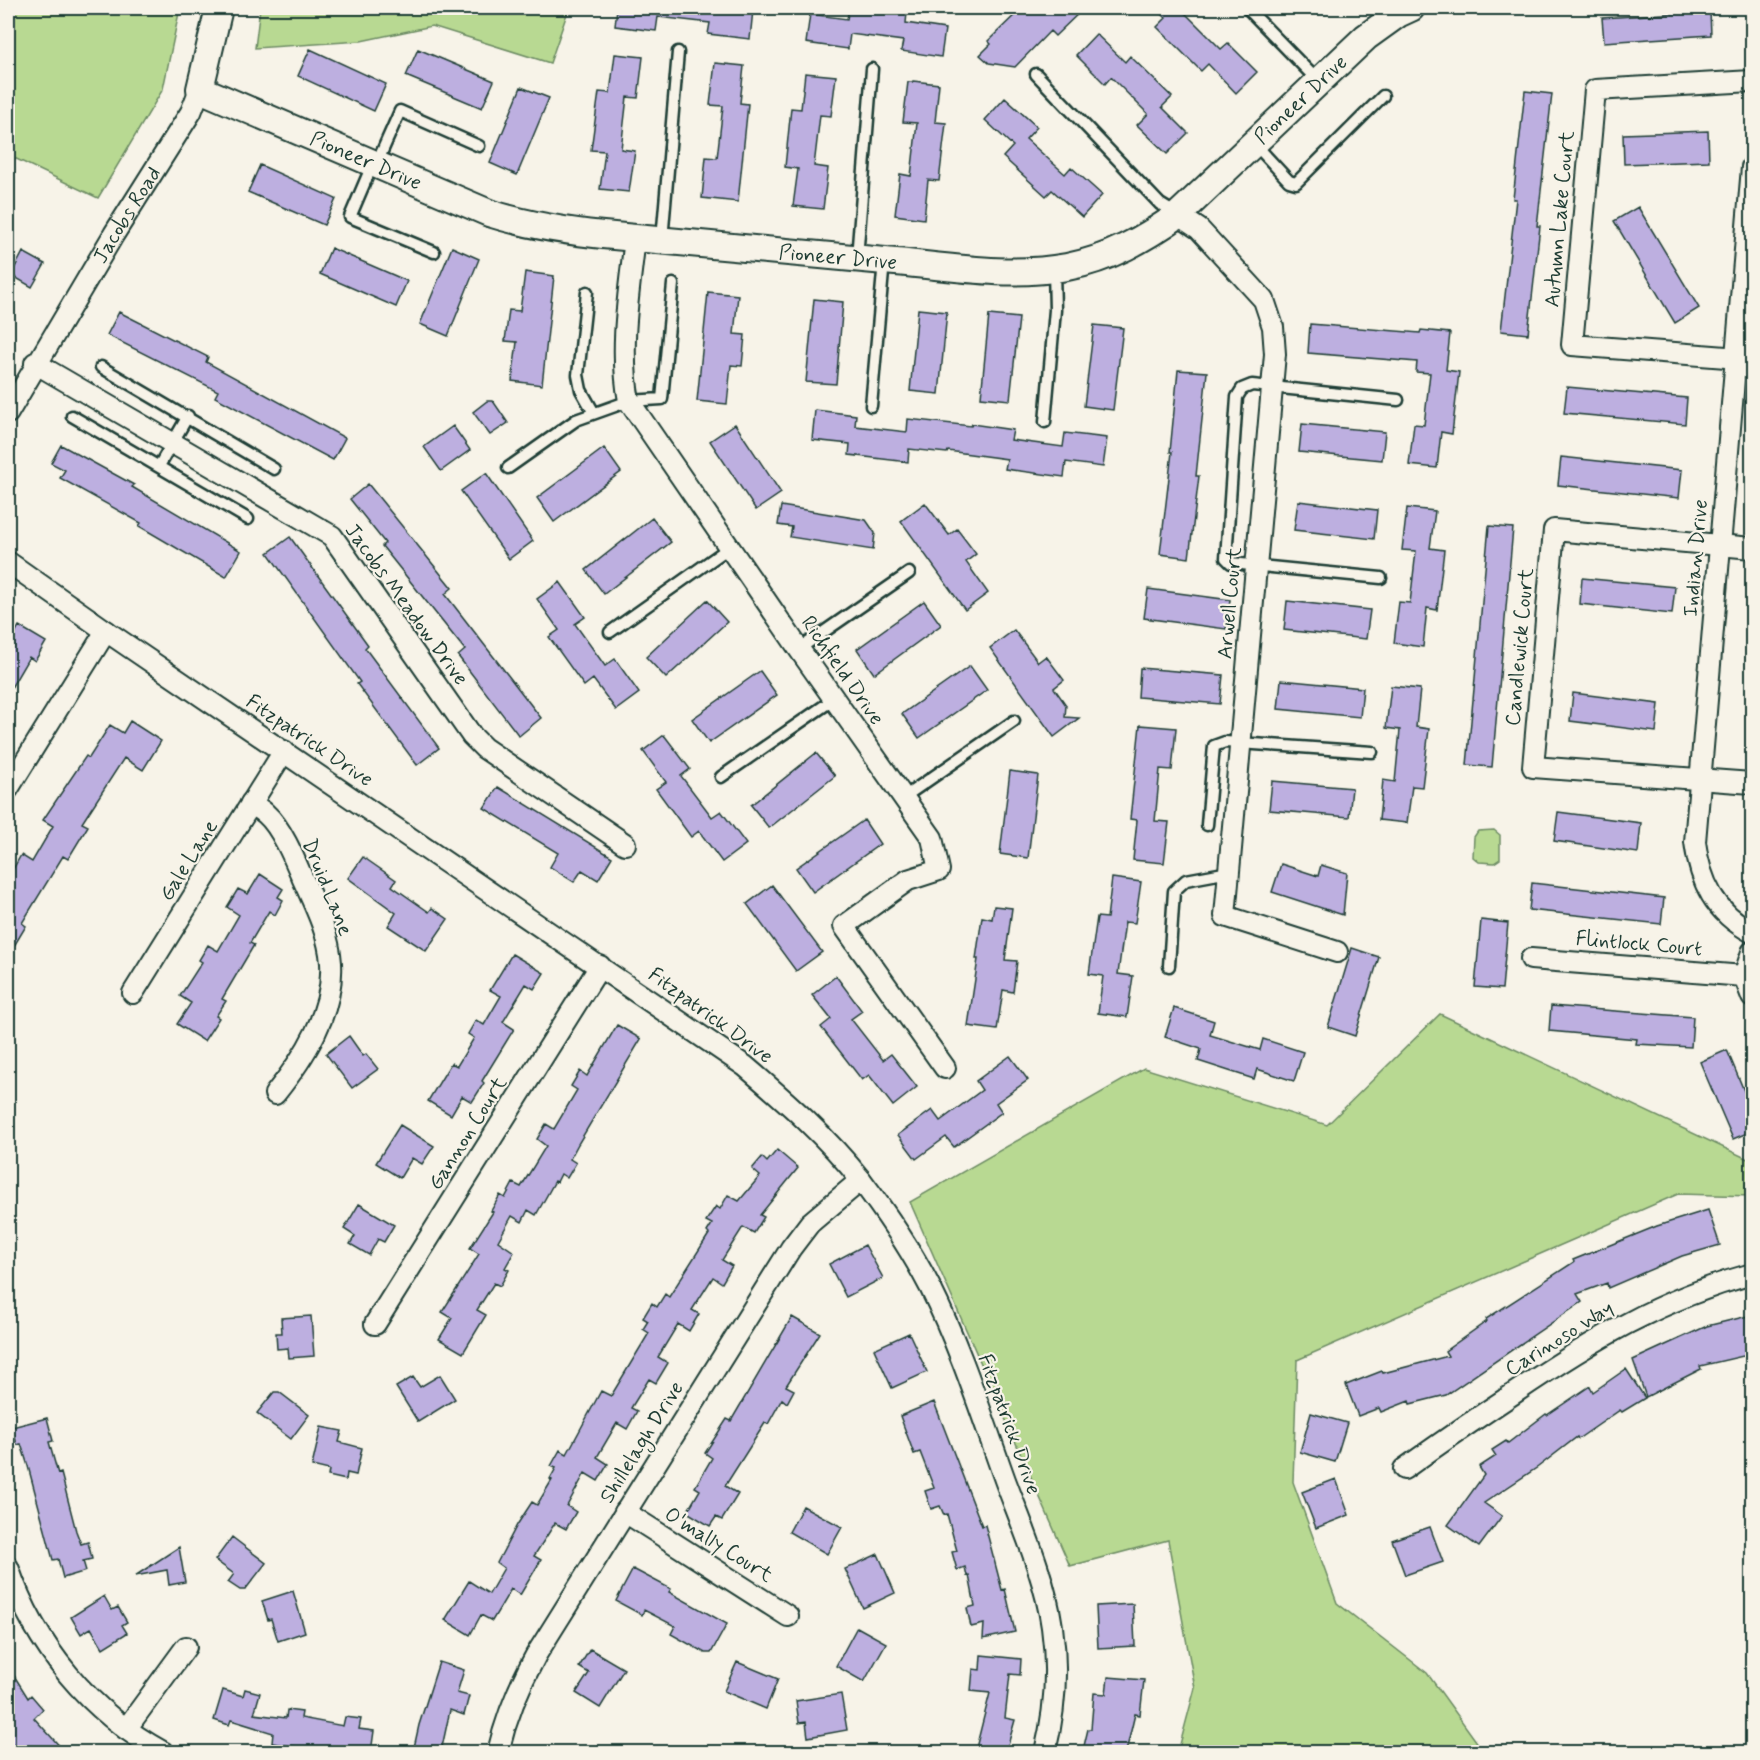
<svg xmlns="http://www.w3.org/2000/svg" width="1760" height="1760" viewBox="0 0 1760 1760" font-family="Mynerve,sans-serif">
  <style>
    .green { fill: #b8d992; stroke: #6c8b63; stroke-width: 1.5 }
    .building { fill: #bdafe0; stroke: #1f3d34; stroke-width: 1.5 }
    .lines { fill: none; stroke-linecap: round; stroke-linejoin: round }
    .service-casing { stroke: #1f3d34; stroke-width: 15 }
    .minor-casing { stroke: #1f3d34; stroke-width: 24 }
    .tertiary-casing { stroke: #1f3d34; stroke-width: 30 }
    .service { stroke: #f7f3e8; stroke-width: 10 }
    .minor { stroke: #f7f3e8; stroke-width: 20 }
    .tertiary { stroke: #f7f3e8; stroke-width: 26 }
    .labels { text-anchor: middle; stroke-width: 4.5; stroke-linejoin: round; paint-order: stroke }
    .street-label { font-size: 21px; fill: #1f3d34; stroke: #f7f3e8 }
  </style>
  <rect width="100%" height="100%" fill="#f7f3e8"/>
  <filter id="ink" filterUnits="userSpaceOnUse"><feTurbulence type="fractalNoise" baseFrequency=".0167" numOctaves="2"/><feDisplacementMap in="SourceGraphic" scale="12" xChannelSelector="R" yChannelSelector="G"/><feConvolveMatrix kernelMatrix="1 2 1 2 8 2 1 2 1" color-interpolation-filters="sRGB"/></filter>
  <g filter="url(#ink)">
    <!-- green -->
    <path class="green" d="M8,8h172l-17,81 -65,109 -90,-43z
      M260,8h309l-19,55 -118,-37 -71,15 -106,7z
      M1494,830l6,5v24l-6,4 -15,-1 -6,-5 1,-20 4,-6z
      M1440,1014l312,147v35l-74,-2 -381,166 -4,122 44,121 90,70 57,79h-306l17,-64 -27,-148 -98,26 -160,-364 234,-134 183,57z"/>
    <!-- building -->
    <path class="building" d="M617,8h115l21,2 -3,29 -42,-5 2,-11 -52,-6 -2,14 -41,-5z
      M849,8h20l38,5 -1,10 39,6 -4,28 -40,-6 2,-10 -53,-7 -2,15 -42,-6 4,-29 37,5z
      M1022,8h62l-29,28 -5,-5 -35,36 -26,-4 -9,-8 11,-11 -3,-3z
      M1156,8h24l41,41 7,-6 29,29 -21,21 -28,-29 -7,7 -44,-44 9,-9z
      M1710,11l1,24 -107,7 -2,-24z
      M1096,34l29,28 5,-6 42,41 -10,10 26,26 -21,21 -30,-29 11,-11 -37,-37 -6,7 -29,-29z
      M310,49l76,35 -12,27 -76,-35z
      M418,49l76,32 -12,27 -76,-32z
      M615,54l28,3 -5,41 -11,-1 -6,52 14,2 -6,41 -29,-3 5,-38 -14,-1 8,-58 11,1z
      M715,63l29,3 -4,37 8,1 -10,98 -36,-4 4,-41 11,1 6,-52 -13,-1z
      M805,73l31,3 -5,40 -11,-1 -6,51 14,2 -5,41 -30,-3 5,-37 -13,-2 6,-59 10,1z
      M913,81l26,3 -4,38 11,1 -7,58 -11,-1 -4,39 -29,-4 5,-41 11,2 6,-53 -14,-1 5,-40h5z
      M521,87l28,11 -32,77 -27,-12z
      M1525,91l27,3 -15,132h3l-12,108 -27,-3 15,-132h-3z
      M1005,98l32,29 -11,12 39,35 6,-7 31,28 -20,22 -30,-27 -6,6 -43,-39 10,-11 -28,-26z
      M1708,131l1,30 -85,3 -1,-30z
      M260,165l76,34 -12,26 -76,-33z
      M1638,207l61,101 -24,15 -61,-102z
      M452,247l27,12 -31,77 -28,-12z
      M331,248l76,33 -11,26 -76,-33z
      M23,252l22,12 -13,23 -21,-12z
      M525,272l29,4 -12,109 -30,-4 5,-39 -12,-1 4,-31 11,1z
      M708,292l30,3 -4,39 11,1 -3,31 -11,-1 -4,39 -30,-3z
      M814,299l29,3 -7,82 -30,-2z
      M918,309l29,3 -8,82 -29,-3z
      M119,312l89,45 -2,5 139,76 -12,22 -118,-63 3,-6 -111,-56z
      M989,315l30,3 -9,82 -29,-3z
      M1310,324l110,9 1,-3 29,3 -4,37 13,2 -7,62 -11,-2 -4,36 -28,-3 5,-41 10,1 6,-52 -14,-1 1,-10 -109,-9z
      M1094,325l29,3 -10,82 -29,-4z
      M1178,370l29,2 -11,104h3l-10,82 -29,-4 12,-102h-2z
      M1567,387l120,11 -2,26 -121,-11z
      M487,401h6l15,22 -18,12 -17,-23z
      M815,410l41,5 -1,11 52,6 1,-13 63,7 1,-2 41,6 -2,10 52,7 2,-14 42,5 -4,29 -37,-5 -2,15 -59,-8 2,-10 -59,-8 -1,2 -38,-4 -1,13 -59,-7 1,-11 -38,-4z
      M735,424l46,69 -25,17 -46,-69z
      M1302,424l83,8 -3,28 -83,-8z
      M453,426l17,24 -29,21 -17,-24z
      M61,445l73,40 -2,2 109,64 -15,26 -87,-51 2,-3 -81,-45 5,-8 -14,-7z
      M604,448l17,24 -67,50 -17,-24z
      M1561,457l121,13 -3,28 -121,-13z
      M486,473l47,68 -24,18 -48,-68z
      M368,484l84,104 -7,6 96,124 -22,18 -61,-80 7,-6 -83,-104 3,-3 -35,-44z
      M1298,501l79,9 -3,29 -80,-9z
      M925,503l24,32 8,-6 19,25 -10,8 22,31 -23,17 -64,-89z
      M781,506l85,14 9,13 -2,17 -83,-13 2,-10 -14,-2z
      M1407,508l28,3 -5,37 14,2 -7,60 -10,-2 -4,39 -29,-4 5,-41 11,1 6,-52 -14,-1z
      M652,518l19,24 -67,52 -18,-24z
      M1489,526l24,2 -21,239 -25,-2z
      M290,537l78,108 -3,3 74,100 -22,17 -60,-81 3,-2 -92,-129z
      M1582,578l93,9 -3,27 -92,-10z
      M560,582l25,35 -10,7 30,42 10,-7 24,34 -23,17 -23,-31 -9,7 -35,-49 10,-7 -22,-31z
      M1148,589l82,11 -4,29 -82,-11z
      M707,600l20,22 -61,56 -20,-21z
      M924,601l17,24 -67,49 -17,-25z
      M1287,601l83,9 -4,29 -82,-9z
      M19,626l27,16 -11,19 -6,-4 -21,36v-47z
      M1014,630l24,32 8,-6 18,24 -10,8 12,17 -1,12 14,1 -25,19 -64,-89z
      M970,666l17,24 -68,48 -17,-24z
      M1140,668l83,7 -3,29 -82,-7z
      M760,671l17,24 -68,48 -17,-24z
      M1281,680l82,8 -3,29 -82,-8z
      M1391,686l29,3 -4,38 13,2 -7,58 -10,-1 -5,37 -28,-3 4,-40 12,2 5,-52 -14,-2z
      M1573,693l86,11 -3,28 -86,-11z
      M130,721l31,20 -18,29 -19,-12 -42,65 6,3 -20,33 -5,-3 -41,67 4,3 -18,30v-78l13,-23 11,7 21,-36 -10,-6 43,-64 3,2 21,-33 13,8z
      M1140,725l36,3 -4,42 -12,-1 -5,52 14,1 -5,41 -31,-3 4,-40 -7,-1z
      M664,735l26,34 -9,7 31,41 9,-6 25,33 -24,18 -23,-31 -8,6 -35,-48 10,-7 -23,-31z
      M816,753l19,23 -66,52 -18,-23z
      M1010,771l28,4 -10,83 -28,-4z
      M1272,781l80,7 -3,29 -80,-7z
      M498,787l114,70 -14,23 -16,-10 -8,12 -24,-15 8,-14 -74,-45z
      M1558,812l83,11 -3,30 -84,-12z
      M864,820l16,24 -67,48 -17,-24z
      M363,857l33,23 -4,6 37,26 3,-4 16,11 -22,32 -38,-25 8,-13 -48,-35z
      M1281,864l37,12 3,-11 26,8 -4,42 -71,-23z
      M260,874l23,15 -5,8 5,3 -8,15 -6,-4 -19,32 4,2 -32,54 4,2 -10,15 3,2 -15,23 -27,-17 14,-21 -11,-7 22,-34 -3,-2 9,-15 10,6 21,-36 -12,-8 11,-18 10,5z
      M1112,878l29,4 -6,41 -10,-1 -7,52 15,2 -6,41 -29,-4 5,-37 -14,-2 8,-57 10,1z
      M1532,883l132,15 -3,26 -132,-14z
      M772,885l50,67 -26,19 -49,-67z
      M994,906l18,2 -7,52 12,1 -4,31 -10,-2 -6,40 -29,-4 10,-67h-2l6,-42 10,2z
      M1481,920l27,3 -6,66 -27,-2z
      M1352,948l27,9 -24,79 -27,-9z
      M512,954l32,19 -10,16 -8,-5 -23,38 11,7 -32,52 2,2 -12,19 -10,-6 -11,19 -23,-14 23,-38 6,3 17,-28 -6,-4 8,-14 8,5 17,-29 -11,-6z
      M836,976l26,35 -11,8 32,41 8,-6 26,33 -24,19 -24,-31 -7,5 -41,-53 10,-8 -19,-24z
      M1551,1006l142,11 -2,30 -55,-3 1,-5 -88,-8z
      M1174,1008l40,13 -4,14 50,15 3,-11 40,13 -9,29 -37,-12 -3,10 -56,-18 3,-12 -36,-12z
      M617,1025l24,14 -63,105 -8,15 6,4 -9,15 -6,-4 -4,8 -2,-1 -19,34 -8,-5 -6,12 -10,-6 -14,25 16,11 -9,16 4,2 -9,16 -6,-3 -17,27 9,5 -23,38 -24,-14 13,-21 -10,-6 37,-58 -9,-6 23,-36 -2,-1 9,-16 5,3 8,-15 8,4 25,-41 -9,-7 9,-15 8,5 23,-39 -6,-4 9,-15 7,5z
      M349,1036l14,20 3,-2 12,15 -26,19 -26,-34z
      M1727,1050l25,60v21l-19,8 -33,-77z
      M1010,1056l18,24 -32,23 6,9 -48,35 -8,-10 -30,22 -18,-24 34,-25 8,11 42,-31 -6,-9z
      M400,1125l34,21 -12,18 -10,-6 -12,20 -24,-15z
      M777,1150l21,18 -38,47 4,2 -10,16 -11,-6 -21,33 10,6 -10,17 -9,-6 -21,33 7,4 -10,17 -11,-7 -20,33 10,6 -12,20 -7,-4 -18,29 6,3 -10,18 -10,-6 -20,34 11,7 -10,17 -13,-8 -18,33 9,6 -10,17 -11,-6 -21,33 7,4 -21,35 -9,-6 -19,32 -11,-6 -11,20 -25,-15 24,-39 20,13 15,-26 -7,-5 20,-38 15,-23 5,3 15,-25 -2,-1 6,-11 -5,-2 9,-16 7,4 34,-63 10,5 38,-63 -6,-4 5,-8 -5,-3 9,-15 5,4 8,-13 4,3 40,-63 -2,-2 5,-8 -6,-3 10,-15 4,3 8,-14 11,6 21,-25 -8,-7 10,-12 5,5z
      M359,1204l35,21 -10,17 -6,-3 -9,16 -19,-11 5,-8 -11,-7z
      M1708,1210l12,35 -38,11 -74,32 -1,-5 -30,11 5,8 -136,93 -36,9 -1,-3 -28,11 -2,-4 -21,8 -12,-31 36,-14 1,2 65,-17 -3,-5 42,-30 -1,-2 88,-57 -1,-2 84,-34z
      M865,1245l18,33 -37,19 -17,-33z
      M1752,1315v39l-52,12 1,3 -55,28 -13,-37 74,-34z
      M311,1316l3,40 -25,2 -1,-10 -11,1 -1,-16h6l-1,-15z
      M792,1317l28,16 -34,53 8,4 -7,13 -5,-4 -14,25 -3,-1 -40,63 13,8 -16,26 -6,-3 -6,9 -23,-14 13,-22 -5,-3 17,-29 -7,-5 22,-34 4,2z
      M909,1333l18,39 -35,16 -18,-39z
      M1626,1369l19,29 -23,14 -2,-2 -42,29 -1,-2 -39,30 -54,36 18,13 -23,31 -31,-22 36,-50 -5,-8 17,-11 -4,-6 14,-9 2,2 38,-29 1,1 43,-29 3,6z
      M440,1375l15,24 -37,23 -22,-35 17,-10 7,10z
      M274,1392h5l30,23 -18,24 -34,-26z
      M934,1402l48,124 3,-1 17,65 3,-1 10,43 -32,7 1,-15 -13,3 -4,-19 8,-2 -6,-31 -2,1 -2,-9 -8,3 -5,-18 5,-1 -10,-37 -3,1 -4,-9 -9,3 -6,-18 9,-3 -14,-36 -6,2 -14,-38z
      M1311,1413l36,10 -12,39 -35,-10z
      M47,1418l6,23 -4,1 9,32 3,-1 15,58 5,13 7,-2 4,17 -9,2 3,10 -23,7 -5,-19 -5,1 -25,-94 -7,-22 -4,1 -5,-18z
      M321,1427l21,4 -3,11 23,6 -6,27 -9,-2 -1,7 -18,-4 1,-6 -17,-4z
      M1336,1479l13,36 -33,13 -14,-36z
      M803,1506l39,21 -15,27 -38,-22z
      M1430,1527l13,35 -38,13 -13,-35z
      M232,1537l34,26 -21,27h-5l-12,-8 6,-8 -19,-14z
      M179,1547l6,35 -16,3 -2,-15 -32,6z
      M878,1554l17,39 -32,15 -18,-39z
      M633,1569l38,20 -2,3 58,32 -16,29h-6l-34,-19 4,-8 -31,-16 -2,5 -26,-14z
      M293,1591l12,41 -27,9 -7,-22 -3,1 -6,-19z
      M104,1596l8,14 6,-3 9,15 -5,3 5,8 -24,15 -12,-20 -10,6 -10,-17z
      M1133,1604l2,42 -37,2 -2,-42z
      M857,1627l29,16 -22,39 -28,-16z
      M590,1649l34,20 -24,39 -24,-15 13,-20 -10,-6z
      M981,1655l40,4 -1,16 -10,-1 -5,44 10,2 -9,32h-31l15,-59 -19,-2 2,-22 7,1z
      M439,1662l25,8 -7,23 12,3 -5,19 -14,-5 -9,42h-28l6,-27z
      M737,1662l41,17 -12,30 -42,-18z
      M8,1666l20,32 3,-3 12,14 -9,9 31,34h-46l-11,-12z
      M1108,1677l36,3 -4,35 -5,-1 -9,38h-31l1,-3 -12,-3 4,-17h3l3,-36 12,1z
      M245,1689l15,4 -6,21 32,4 1,-8 15,2 -1,6 42,8 2,-9 16,2 -2,10 15,2 -3,21h-40l-59,-9 1,-10 -42,-13 -2,5 -15,-5 9,-30 20,6z
      M841,1694l6,36 -39,7 -2,-15 -7,1 -3,-22z"/>
    <g class="lines">
      <defs>
        <path id="service" d="M1247,8l71,73
          M1036,74l124,130 18,11
          M1254,143l35,38 7,2 87,-87
          M373,163l-23,54 84,35
          M376,165l24,-54 79,35
          M662,240l16,-188
          M857,258l15,-189
          M587,292l-9,83 3,15 13,23
          M101,367l173,102
          M871,406l13,-145
          M72,416l176,103
          M1045,422l10,-112 -1,-40
          M159,466l29,-50
          M508,468l68,-48 53,-19 33,-2 11,-115
          M1381,578l-150,-15 -5,-5 11,-161 5,-8 10,-4 146,15
          M610,632l120,-85
          M799,649l110,-76
          M721,777l113,-78
          M904,797l110,-76
          M1207,825l7,-79 11,-4 147,10
          M1169,966l5,-75 12,-11 43,-8"/>
        <g id="minor">
          <path d="M1752,81l-157,9 -23,255 180,14"/>
          <path d="M1752,167l-57,675c5,40 20,71 57,90"/>
          <path d="M1178,215l21,14 65,71 9,27 2,27 -50,562 112,36"/>
          <path d="M635,238c-6,54 -16,110 -6,163l170,248 133,189 7,32 -31,10 -64,46 101,142"/>
          <path d="M35,363l297,173 140,200 12,12 141,96"/>
          <path id="s1" d="M8,413l106,-179 77,-122 9,-23"/>
          <path d="M1752,548l-198,-18 -21,237 219,16"/>
          <path d="M8,562l98,69 639,435c41,35 82,71 116,114 25,33 50,70 69,107 31,62 52,129 75,193 18,48 40,97 47,147 6,42 3,84 -7,125"/>
          <path d="M8,789l98,-158"/>
          <path d="M251,803c5,4 11,7 15,11 15,13 28,44 36,63 12,27 27,56 29,86 3,49 -27,95 -56,131"/>
          <path d="M1752,952l-8,24 8,21"/>
          <path d="M1531,959l213,17"/>
          <path d="M133,993l151,-242"/>
          <path d="M375,1324l225,-358"/>
          <path d="M1404,1469c36,-26 73,-51 109,-75 78,-53 147,-95 239,-120"/>
          <path d="M625,1512l163,104"/>
          <path d="M8,1567c27,79 82,146 155,185"/>
          <path d="M126,1729l60,-82"/>
          <path d="M498,1752c8,-34 21,-66 38,-97l255,-407 19,-25 51,-43"/>
        </g>
        <g id="tertiary">
          <path id="s2" d="M219,8l-19,81 289,124c38,12 75,18 114,22 94,9 188,18 282,26 60,5 123,17 182,6 42,-8 77,-28 111,-52l188,-178 32,-23 13,-6"/>
        </g>
      </defs>
      <!-- service casing -->
      <use href="#service" class="service-casing"/>
      <!-- minor casing -->
      <use href="#minor" class="minor-casing"/>
      <!-- tertiary casing -->
      <use href="#tertiary" class="tertiary-casing"/>
      <!-- service -->
      <use href="#service" class="service"/>
      <!-- minor -->
      <use href="#minor" class="minor"/>
      <!-- tertiary -->
      <use href="#tertiary" class="tertiary"/>
    </g>
  </g>
  <g class="labels">
    <!-- street labels -->
    <g class="street-label">
      <text dy="7" stroke="none"><textPath href="#s2" startOffset="1272">Pioneer Drive</textPath></text>
      <text dy="7" stroke="none"><textPath href="#s2" startOffset="264">Pioneer Drive</textPath></text>
      <text dy="7" stroke="none"><textPath href="#s1" startOffset="231">Jacobs Road</textPath></text>
      <text transform="translate(1559 219) rotate(-85)" y="7">Autumn Lake Court</text>
      <text dy="7" stroke="none"><textPath href="#s2" startOffset="750">Pioneer Drive</textPath></text>
      <text transform="translate(1695 558) rotate(-85)" y="7">Indian Drive</text>
      <text transform="translate(1229 603) rotate(-85)" y="7">Arwell Court</text>
      <text transform="translate(407 604) rotate(54)" y="7">Jacobs Meadow Drive</text>
      <text transform="translate(1519 647) rotate(-85)" y="7">Candlewick Court</text>
      <text transform="translate(843 670) rotate(55)" y="7">Richfield Drive</text>
      <text transform="translate(310 740) rotate(34)" y="7">Fitzpatrick Drive</text>
      <text transform="translate(188 860) rotate(-58)" y="7">Gale Lane</text>
      <text transform="translate(328 887) rotate(68)" y="7">Druid Lane</text>
      <text transform="translate(1639 943) rotate(5)" y="7">Flintlock Court</text>
      <text transform="translate(711 1015) rotate(36)" y="7">Fitzpatrick Drive</text>
      <text transform="translate(467 1133) rotate(-58)" y="7">Gannon Court</text>
      <text transform="translate(1559 1338) rotate(-32)" y="7">Carinoso Way</text>
      <text transform="translate(1010 1424) rotate(70)" y="7">Fitzpatrick Drive</text>
      <text transform="translate(641 1442) rotate(-58)" y="7">Shillelagh Drive</text>
      <text transform="translate(719 1544) rotate(32)" y="7">O'mally Court</text>
    </g>
  </g>
  <!-- margin -->
  <rect width="1760" height="1760" fill="none" stroke="#f7f3e8" stroke-width="30"/>
  <rect x="15" y="15" width="1730" height="1730" fill="none" stroke="#1f3d34" stroke-width="2" filter="url(#ink)"/>
</svg>
